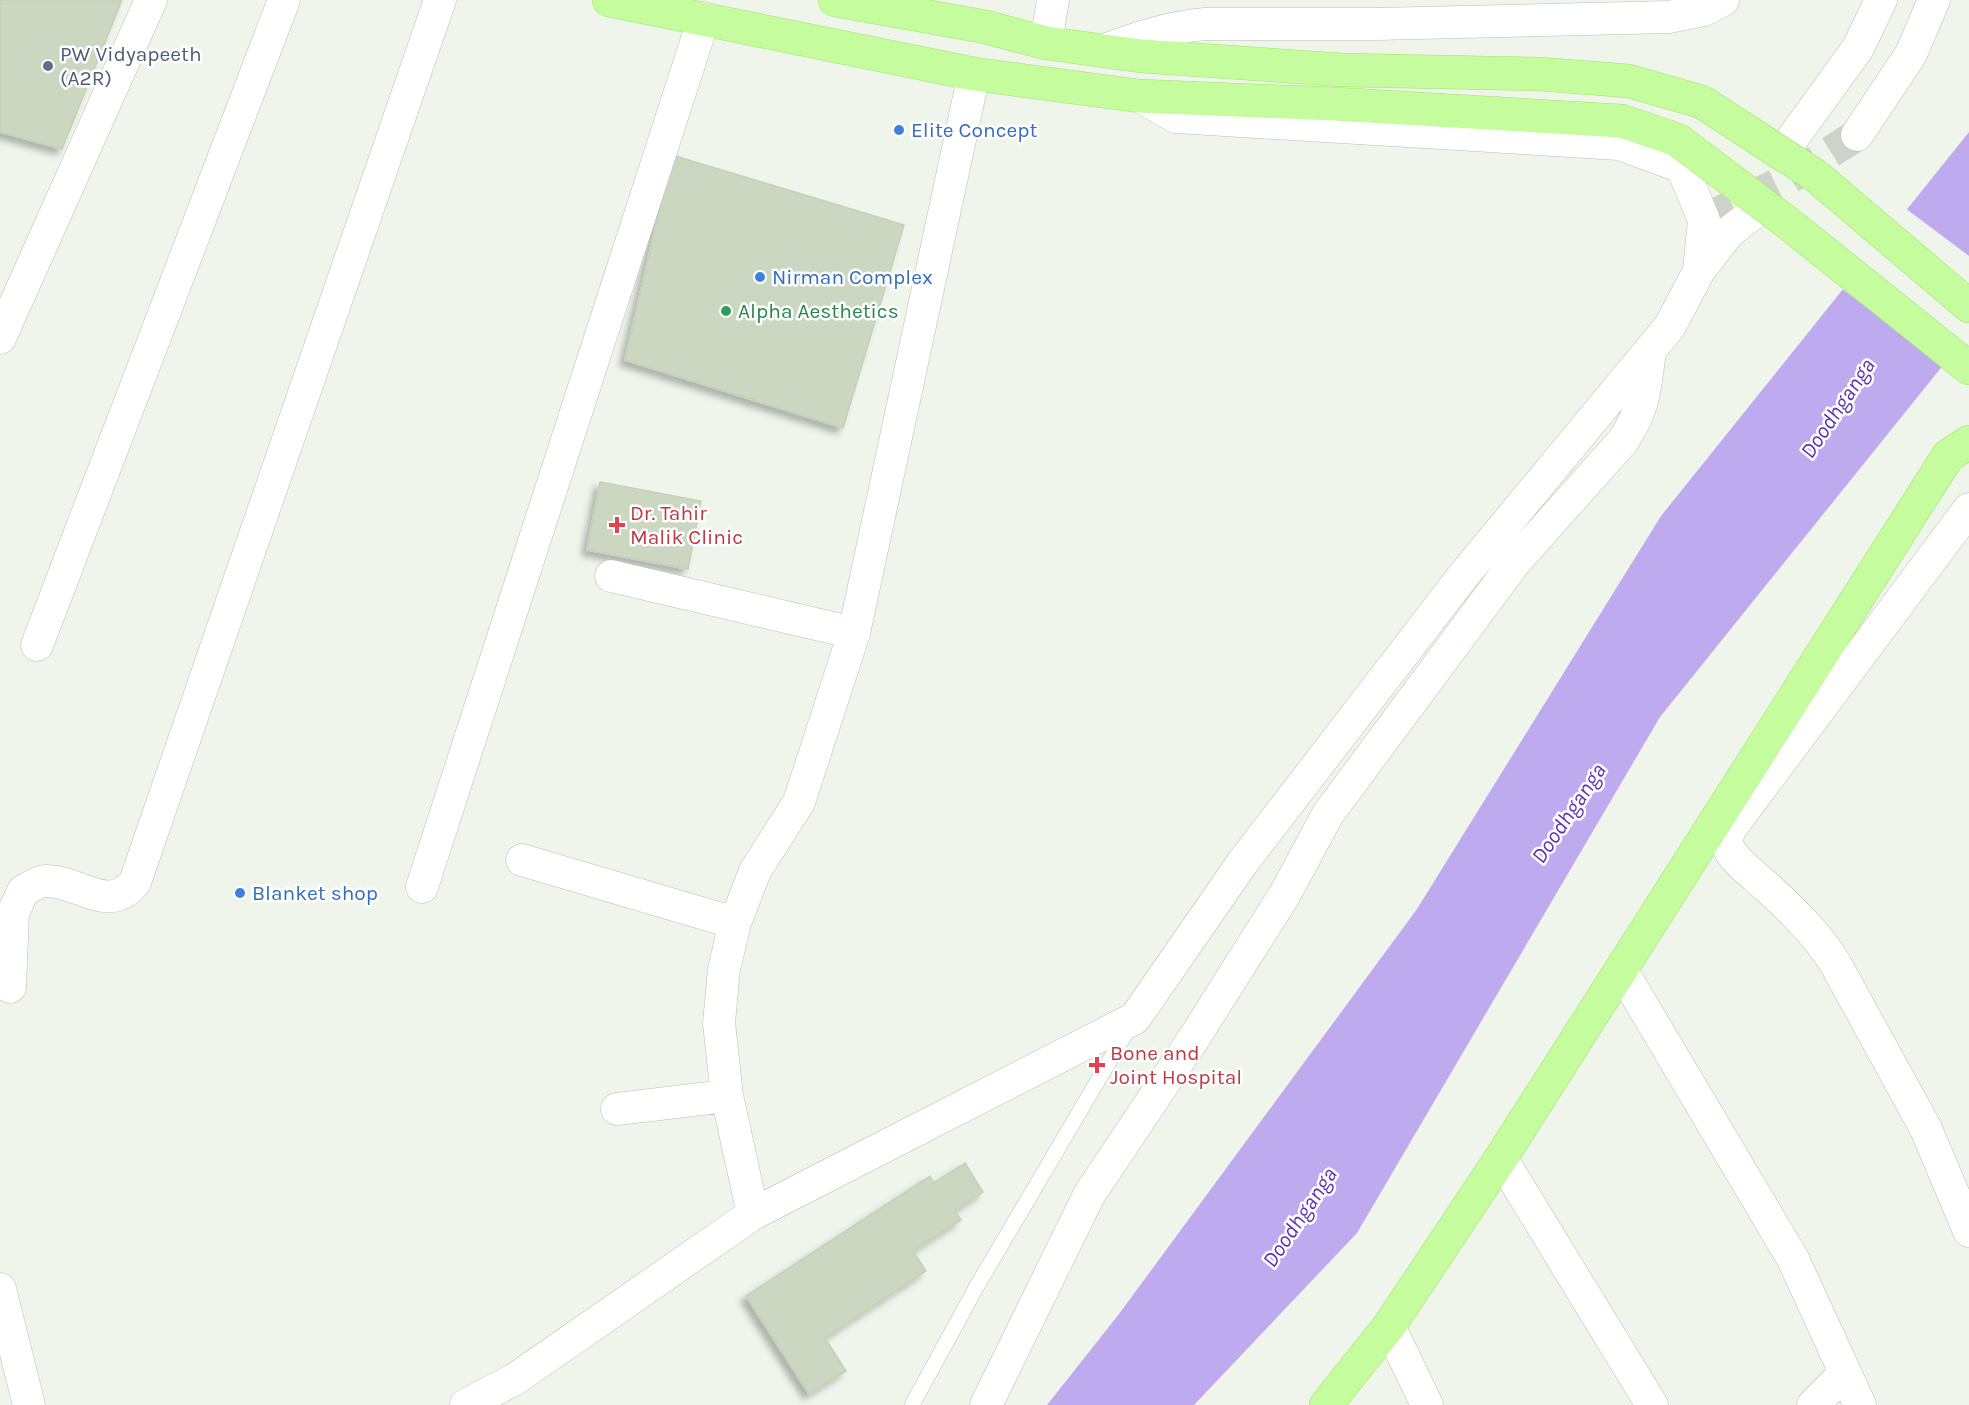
<svg xmlns="http://www.w3.org/2000/svg" width="1969" height="1405" viewBox="0 0 1969 1405" font-family="Karla,sans-serif">
  <style>
    .water { fill: #beabef }
    .pier { fill: #f0f5ec }
    .building { fill: #ccd7c1; stroke: #c4d2b4; stroke-width: 1.5; filter: url(#shadow) }
    .lines { fill: none; stroke-linecap: round; stroke-linejoin: round }
    .street-tunnel { stroke: #cdd3c8; stroke-width: 32; stroke-dasharray: 32 16; stroke-linecap: butt }
    .lane-casing { stroke: #b7c1ae; stroke-width: 16 }
    .street-casing { stroke: #b7c1ae; stroke-width: 33 }
    .primary-casing { stroke: #9fe26d; stroke-width: 34 }
    .lane { stroke: #fff; stroke-width: 15 }
    .street { stroke: #fff; stroke-width: 32 }
    .primary { stroke: #c5fc9e; stroke-width: 33 }
    .primary-bridge-casing { stroke: #9fe26d; stroke-width: 34; stroke-linecap: butt }
    .primary-bridge { stroke: #c5fc9e; stroke-width: 33 }
    .service-dot { fill: #5c6f8a; stroke: #fff; stroke-width: 2 }
    .shop-dot { fill: #3f7fe0; stroke: #fff; stroke-width: 2 }
    .leisure-dot { fill: #2e9e5b; stroke: #fff; stroke-width: 2 }
    .health-dot { fill: #e0444e; stroke: #fff; stroke-width: 2 }
    .labels { text-anchor: middle; stroke-width: 5; stroke-linejoin: round; paint-order: stroke }
    .service-label { font-size: 21px; fill: #4e5e75; stroke: #fff; text-anchor: start }
    .shop-label { font-size: 21px; fill: #366cbe; stroke: #fff; text-anchor: start }
    .leisure-label { font-size: 21px; fill: #27864d; stroke: #fff; text-anchor: start }
    .health-label { font-size: 21px; fill: #be3a42; stroke: #fff; text-anchor: start }
    .water-label { font-size: 22px; font-style: italic; fill: #5933b5; stroke: #fff }
  </style>
  <defs>
    <filter id="shadow"><feDropShadow dx="-5.5" dy="5.5" stdDeviation="3" flood-color="#0004"/></filter>
  </defs>
  <rect width="100%" height="100%" fill="#f0f5ec"/>
  <!-- water -->
  <path class="water" d="M1969,132v201l-309,384 -303,516 -163,172h-147l72,-91 298,-405 244,-393z"/>
  <!-- pier -->
  <path class="pier" d="M1905,208l64,48v82l-24,29 -104,-79z"/>
  <!-- building -->
  <path class="building" d="M0,0h122l-60,149 -62,-17z
    M672,155l232,70 -61,203 -218,-68z
    M600,482l101,19 -13,68 -101,-19z
    M965,1163l18,29 -28,19 6,9 -48,31 13,20 -101,67 21,33 -37,23 -63,-98 184,-120 4,7z"/>
  <g class="lines">
    <!-- street-tunnel -->
    <path class="street-tunnel" d="M1704,220l84,-41 69,-44"/>
    <defs>
      <path id="lane" d="M912,1405l65,-119 153,-260"/>
      <path id="street" d="M1046,43l7,-43
        M1107,49c33,-12 63,-22 98,-25h173l291,-7 35,-7 19,-10
        M1857,135l54,-81 23,-54
        M1781,154l77,-106 23,-48
        M1699,271l30,-39 35,-27
        M0,338l151,-338
        M1969,509l-239,320c-2,6 -5,12 -2,18 7,15 27,29 39,40 26,24 49,46 68,76l91,166 43,102
        M611,576l243,57
        M37,645l247,-645
        M522,860l213,63
        M422,887l282,-869
        M1622,971l171,288 67,146
        M10,987l3,-74 10,-22c6,-3 14,-9 21,-10 34,-2 64,35 91,1l305,-882
        M617,1109l110,-13
        M1501,1158l151,247
        M753,1214l-26,-118 -8,-73 5,-54 11,-46 20,-52 44,-69 55,-169 120,-559
        M0,1289l29,116
        M1389,1326l38,79
        M466,1405l49,-26 238,-165 382,-196 108,-156 220,-286 207,-250 29,-55 5,-51 -22,-53 -63,-23 -443,-27 -37,-21
        M986,1405l103,-210 107,-160 89,-141 43,-80 187,-252 108,-121c22,-34 22,-52 27,-91
        M1813,1405l32,-32"/>
      <path id="primary" d="M609,0l365,74 165,22 196,8 287,17 56,19
        M835,0l151,27 60,16 95,13 202,14 196,4 90,7 73,21
        M1816,176l153,130
        M1789,224l180,144
        M1326,1405l63,-79 112,-168 447,-702 21,-14"/>
    </defs>
    <!-- lane casing -->
    <use href="#lane" class="lane-casing"/>
    <!-- street casing -->
    <use href="#street" class="street-casing"/>
    <!-- primary casing -->
    <use href="#primary" class="primary-casing"/>
    <!-- lane -->
    <use href="#lane" class="lane"/>
    <!-- street -->
    <use href="#street" class="street"/>
    <!-- primary -->
    <use href="#primary" class="primary"/>
    <defs>
      <path id="primary-bridge" d="M1702,102l114,74
        M1678,140l111,84"/>
    </defs>
    <!-- primary-bridge casing -->
    <use href="#primary-bridge" class="primary-bridge-casing"/>
    <!-- primary-bridge -->
    <use href="#primary-bridge" class="primary-bridge"/>
  </g>
  <!-- markers -->
  <circle class="service-dot" cx="48" cy="66" r="6"/>
  <g class="shop-dot">
    <circle cx="899" cy="130" r="6"/>
    <circle cx="760" cy="277" r="6"/>
    <circle cx="240" cy="893" r="6"/>
  </g>
  <circle class="leisure-dot" cx="726" cy="311" r="6"/>
  <g class="health-dot">
    <path d="M614 516h6v6h6v6h-6v6h-6v-6h-6v-6h6z"/>
    <path d="M1094 1056h6v6h6v6h-6v6h-6v-6h-6v-6h6z"/>
  </g>
  <g class="labels">
    <!-- service labels -->
    <g class="service-label">
      <text x="60" y="61">PW Vidyapeeth<tspan x="60" dy="24">(A2R)</tspan></text>
    </g>
    <!-- shop labels -->
    <g class="shop-label">
      <text x="911" y="137">Elite Concept</text>
      <text x="772" y="284">Nirman Complex</text>
      <text x="252" y="900">Blanket shop</text>
    </g>
    <!-- leisure labels -->
    <g class="leisure-label">
      <text x="738" y="318">Alpha Aesthetics</text>
    </g>
    <!-- health labels -->
    <g class="health-label">
      <text x="630" y="520">Dr. Tahir<tspan x="630" dy="24">Malik Clinic</tspan></text>
      <text x="1110" y="1060">Bone and<tspan x="1110" dy="24">Joint Hospital</tspan></text>
    </g>
    <!-- water labels -->
    <g class="water-label">
      <text transform="translate(1837 408) rotate(-56)" y="8">Doodhganga</text>
      <text transform="translate(1568 813) rotate(-56)" y="8">Doodhganga</text>
      <text transform="translate(1299 1217) rotate(-56)" y="8">Doodhganga</text>
    </g>
  </g>
</svg>
